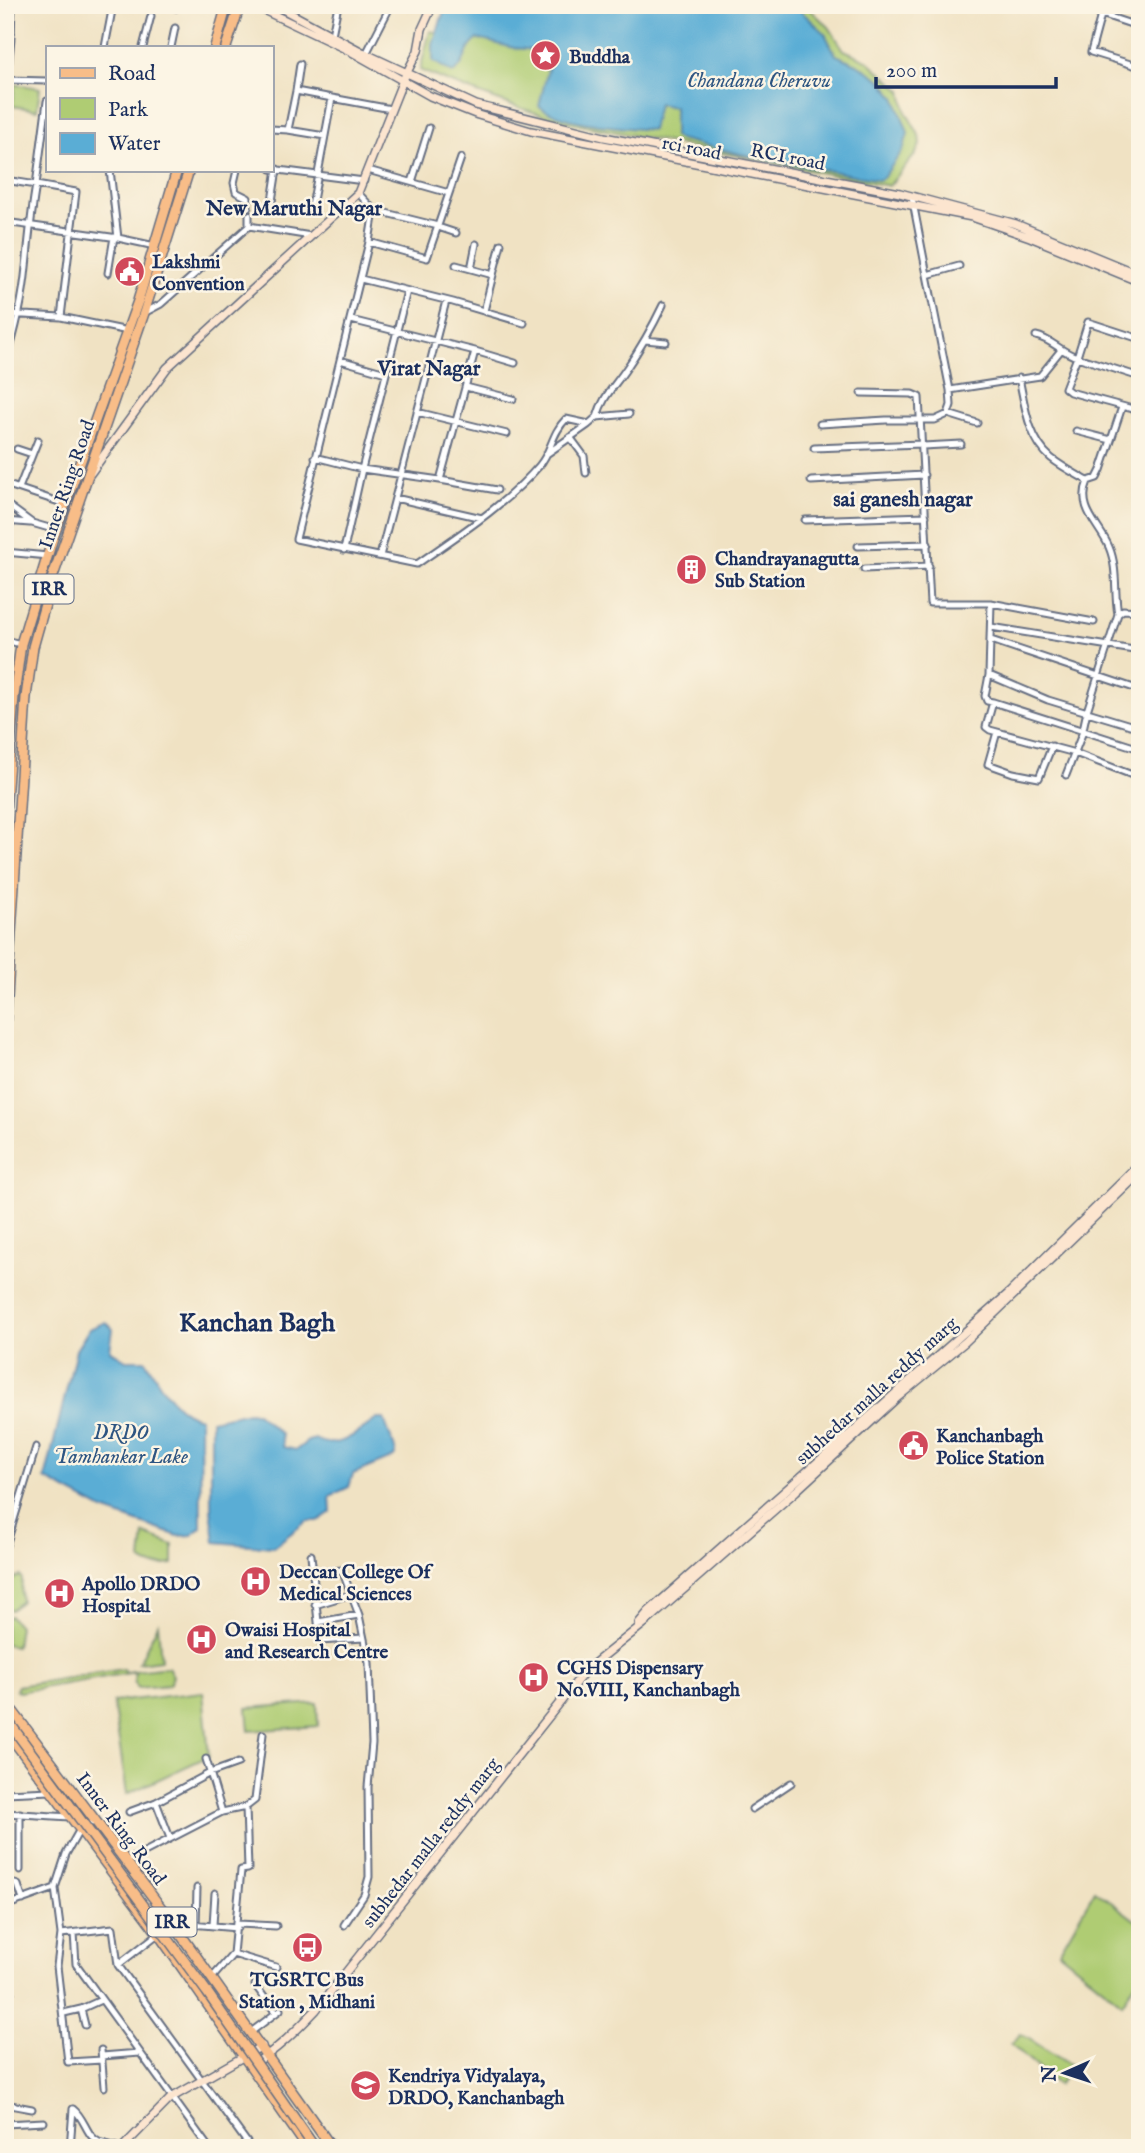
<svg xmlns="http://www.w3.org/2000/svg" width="1145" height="2153" viewBox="0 0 1145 2153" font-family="'IM FELL English',serif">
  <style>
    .green { fill: #afcc73; stroke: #657e68; stroke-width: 2 }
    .water { fill: #5aadd5; stroke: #3a6e9a; stroke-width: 2 }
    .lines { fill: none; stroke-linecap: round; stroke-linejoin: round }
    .street-casing { stroke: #666e81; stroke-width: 9 }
    .secondary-casing { stroke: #666e81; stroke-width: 10 }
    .primary-casing { stroke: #666e81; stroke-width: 11 }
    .highway-casing { stroke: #666e81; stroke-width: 12 }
    .street { stroke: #fff; stroke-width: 5 }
    .secondary { stroke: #fce5cf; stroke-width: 7 }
    .primary { stroke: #f8bd88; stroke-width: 8 }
    .highway { stroke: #f8bd88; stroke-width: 9 }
    .highway-bridge-casing { stroke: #666e81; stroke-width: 12; stroke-linecap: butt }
    .highway-bridge { stroke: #f8bd88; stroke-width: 9 }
    .labels { text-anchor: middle; stroke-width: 5; stroke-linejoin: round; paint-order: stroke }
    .shield { fill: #fcf5e5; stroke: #5e6a86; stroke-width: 2 }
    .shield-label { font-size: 18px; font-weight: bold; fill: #1b2f5e }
    .poi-label { font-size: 19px; font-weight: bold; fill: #1b2f5e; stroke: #fcf5e5; text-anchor: start }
    .street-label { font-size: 19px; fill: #1b2f5e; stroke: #fcf5e5 }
    .water-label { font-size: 21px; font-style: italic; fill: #2e5582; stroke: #fcf5e5 }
    .neighbourhood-label { font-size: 21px; font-weight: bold; fill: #1b2f5e; stroke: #fcf5e5 }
    .district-label { font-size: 26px; font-weight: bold; fill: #1b2f5e; stroke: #fcf5e5 }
  </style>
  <rect width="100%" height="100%" fill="#fcf5e5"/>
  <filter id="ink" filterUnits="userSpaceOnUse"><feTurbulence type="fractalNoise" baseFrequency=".0143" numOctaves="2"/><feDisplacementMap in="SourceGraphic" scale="14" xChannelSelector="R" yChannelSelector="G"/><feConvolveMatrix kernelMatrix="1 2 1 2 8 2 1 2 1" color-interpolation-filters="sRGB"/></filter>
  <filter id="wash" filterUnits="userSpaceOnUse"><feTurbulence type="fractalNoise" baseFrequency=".00686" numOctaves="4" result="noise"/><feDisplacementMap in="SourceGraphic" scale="28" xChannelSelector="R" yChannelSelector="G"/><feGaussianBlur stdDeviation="1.57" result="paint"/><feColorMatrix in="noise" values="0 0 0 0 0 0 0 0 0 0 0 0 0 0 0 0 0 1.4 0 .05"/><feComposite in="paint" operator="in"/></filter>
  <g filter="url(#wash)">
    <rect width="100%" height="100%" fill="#f0e2c3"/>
    <!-- green -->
    <path class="green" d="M446,5h359l24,22 15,23 23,10 35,31 4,21 13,23 1,10 -5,10 -26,31 -318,-63c-52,-14 -102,-32 -151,-53l10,-39 8,2z
      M15,84l25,4 -3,22 -25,-4z
      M144,1534l29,11v19c-11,1 -24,5 -32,-4z
      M20,1576l2,3 -1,22 -10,9 -4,-2v-4l-2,3v-16l3,-10z
      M10,1616l9,10 -3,20 -11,-2v-26z
      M158,1624l3,36 -22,3z
      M168,1667l5,9 -4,9 -31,3 -4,-6 1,-10 -116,20 -3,-2 2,-4 105,-17 3,3z
      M203,1692l6,64 -82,38 -14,-92z
      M317,1703l1,23 -69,5 -2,-23z
      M1095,1890l45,34v52l-18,27 -63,-51z
      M1021,2034l51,32 -14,19 -47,-41z"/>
    <!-- water -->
    <path class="water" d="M446,5h348l30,27 12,23 21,9 24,16 14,17 13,36 -5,17 -20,28 -4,2 -139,-26 -62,-15 -4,-3v-29l-16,-3 -6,26c-33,-3 -86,-5 -113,-24l12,-49 -4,-6 -33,-3 -36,-9c-16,12 -10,24 -25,34l-20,-12v-17z
      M106,1322l7,7 -3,21 16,10h19c14,22 28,52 55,58l1,109 -9,8 -14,1 -75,-26 -58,-31 31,-129 13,-21z
      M248,1412l8,1 25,21 2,13 13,3 12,-9 7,-2c23,13 42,-7 62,-20h7l12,33 -2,5 -41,17 -4,13 -19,9 1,16 -13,9h-11l-34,26 -58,-5 -4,-33v-89z"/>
  </g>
  <g filter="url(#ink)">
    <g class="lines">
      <defs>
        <path id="street" d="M166,5l10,3
          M1074,5l66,22
          M1101,15l-10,37 49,15
          M332,35l6,-30
          M5,38h6l-4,42
          M11,38l1,-33
          M105,47l8,-42
          M143,47l8,-31
          M171,47l4,-19
          M366,54l25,-49
          M300,64l-4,27 36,7 -20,108
          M296,91l-8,39 37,6
          M332,98l59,11
          M5,103l3,-23 39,1
          M271,129l17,1
          M271,169l93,12
          M110,170l8,68 37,8
          M237,170l-3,13 2,9 12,6v9
          M368,170l81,23
          M5,180l31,5 11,-84
          M412,182l17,-54
          M358,193l16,17 -5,32 -73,297 121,25c43,-30 87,-58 122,-98 13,-15 12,-32 27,-47l23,5 8,-7 32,-3
          M912,197l15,78 32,-9
          M272,201l5,-32
          M374,210l64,16
          M5,222l113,16
          M249,226v-11
          M438,227l18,6
          M369,242l58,16 34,-100
          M476,244l-5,25 22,6 -9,36
          M456,265l15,4
          M108,273l6,-36
          M493,275l8,-31
          M361,279l92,23 71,21
          M144,313l17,-9 88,-78 62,10
          M5,314l56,3 67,14
          M351,320l124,31
          M1036,336c15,3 25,16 41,21l11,-35 52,17
          M645,340l21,2
          M340,360l46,13
          M5,365c10,-32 18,-65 21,-98 3,-28 5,-54 10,-82l40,7 -15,125
          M1140,377l-63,-20 -12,31 5,4 70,19
          M1019,378c6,28 9,60 32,80 11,9 25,16 37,23l9,-3 4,-8 21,-63
          M466,387l47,12
          M950,390l90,-14 21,-26
          M861,393l51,1 7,3 11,206h61l103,19
          M417,412l90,22
          M948,414l29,9
          M597,417c6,-21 17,-30 29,-48 14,-20 26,-41 37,-64
          M820,424l66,-4h49l13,-6 3,-9 -1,-15 -23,-115
          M1076,431l35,9
          M570,437l14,19 2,17
          M923,446l38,-2
          M814,448l108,-4
          M17,449l15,5
          M548,453l40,-28
          M315,457l47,12 78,11 35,-129 40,12
          M440,480l57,10
          M811,481l113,-6
          M1088,481c-12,28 12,44 21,66 9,21 5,46 9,67
          M5,484l60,20
          M19,488l19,-48
          M395,498l87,20
          M5,503l27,20 24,7
          M805,520l121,-4
          M5,521l25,2
          M858,546l70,-2
          M344,550l18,-81 45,-178
          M5,552l43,4
          M380,556l66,-255
          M864,569l65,-3
          M991,603l-2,72 -4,21 2,5 6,1 -7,25 4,3 85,23 65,25
          M991,627l149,24
          M5,640l16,4
          M991,640l149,50
          M989,675l59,25 92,28
          M993,702l147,47
          M997,732l-9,32 25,9 26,5 13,-32
          M1066,775l16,-41 5,-23 31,-97 5,-4 17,1
          M5,1549l31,-102
          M311,1555l9,86 43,-3
          M312,1573l30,-3 9,24
          M315,1605l36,-11 8,21 10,48 3,80 -4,44 1,90 -5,18 -20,30
          M318,1622l41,-7
          M206,1759l16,53
          M5,1793l46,-2
          M156,1802l54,-29 28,-10
          M752,1809l39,-26
          M129,1812l27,-10 14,36
          M5,1813l65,4
          M7,1813l1,69 10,3 5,15
          M20,1813v57
          M127,1861l95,-49 24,-5 9,-7 8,-66
          M55,1888l6,46
          M5,1906l50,-18 11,-34 13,-23 16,-10
          M238,1924l38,2
          M196,1925l1,-37
          M213,1925l2,-32
          M176,1928l15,-4 46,4
          M74,1933l2,31 133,184
          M233,1954l43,13
          M118,1965l40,-31
          M212,1978l21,-24 8,-84 7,-1 -2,-62
          M255,1985l21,28
          M5,1992h6
          M64,2013l17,-4
          M85,2025l-4,-16 20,-9
          M251,2032l29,-22
          M101,2050l3,37
          M102,2056l37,-3
          M102,2060l-34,2 -11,-96 4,-32 52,-6 5,37 133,183
          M5,2104l27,5
          M73,2109c12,9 13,27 26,33
          M5,2124l39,-2
          M70,2148l3,-39
          M98,2148l1,-6 22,6"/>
        <path id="secondary" d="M253,5l97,46 80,45 48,19 53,16 441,86 58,20 110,45
          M275,5l91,49 110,51 128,32 296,56 116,31 124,51
          M90,474l77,-106 191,-175 45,-113 15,-29 4,-22 11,-24
          M639,1623l10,-12 360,-318 131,-129
          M252,2065c25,-15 44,-34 64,-55l269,-339 67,-54 144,-126 102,-94 67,-55 175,-169
          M122,2148l49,-50 91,-52"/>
        <path id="primary" d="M5,1730l153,204 149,214"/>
        <path id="highway" d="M215,47l12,-42
          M226,47l14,-42
          M5,813l9,-117 7,-52 31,-103 86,-240 39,-131
          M5,1028l21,-331 7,-50 20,-71 91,-263 45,-143
          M5,1701l169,224 158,223
          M308,2138l7,10"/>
      </defs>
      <!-- street casing -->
      <use href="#street" class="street-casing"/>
      <!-- secondary casing -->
      <use href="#secondary" class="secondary-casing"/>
      <!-- primary casing -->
      <use href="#primary" class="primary-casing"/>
      <!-- highway casing -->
      <use href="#highway" class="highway-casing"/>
      <!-- street -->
      <use href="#street" class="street"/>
      <!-- secondary -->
      <use href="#secondary" class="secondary"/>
      <!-- primary -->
      <use href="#primary" class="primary"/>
      <!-- highway -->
      <use href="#highway" class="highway"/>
      <defs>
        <path id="highway-bridge" d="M5,1717l202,275 101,146"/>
      </defs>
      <!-- highway-bridge casing -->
      <use href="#highway-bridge" class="highway-bridge-casing"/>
      <!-- highway-bridge -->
      <use href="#highway-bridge" class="highway-bridge"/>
    </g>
  </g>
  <!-- icons -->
  <defs>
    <symbol id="sight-disc" viewBox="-11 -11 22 22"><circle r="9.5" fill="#d1495b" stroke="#fcf5e5"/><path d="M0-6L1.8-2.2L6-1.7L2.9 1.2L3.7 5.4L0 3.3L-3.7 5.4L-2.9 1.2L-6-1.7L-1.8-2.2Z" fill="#fff"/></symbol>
    <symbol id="civic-disc" viewBox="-11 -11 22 22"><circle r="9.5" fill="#d1495b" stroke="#fcf5e5"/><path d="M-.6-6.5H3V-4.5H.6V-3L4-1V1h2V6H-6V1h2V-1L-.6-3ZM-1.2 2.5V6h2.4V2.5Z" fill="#fff"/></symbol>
    <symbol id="building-disc" viewBox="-11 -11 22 22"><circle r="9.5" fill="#d1495b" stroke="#fcf5e5"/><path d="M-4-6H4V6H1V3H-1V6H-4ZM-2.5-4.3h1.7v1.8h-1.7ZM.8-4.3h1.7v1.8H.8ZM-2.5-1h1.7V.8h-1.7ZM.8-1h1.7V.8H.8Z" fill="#fff"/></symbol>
    <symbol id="hospital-disc" viewBox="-11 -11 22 22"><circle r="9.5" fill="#d1495b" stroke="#fcf5e5"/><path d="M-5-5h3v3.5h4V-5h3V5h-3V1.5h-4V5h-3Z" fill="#fff"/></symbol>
    <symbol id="bus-disc" viewBox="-11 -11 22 22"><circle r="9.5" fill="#d1495b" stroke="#fcf5e5"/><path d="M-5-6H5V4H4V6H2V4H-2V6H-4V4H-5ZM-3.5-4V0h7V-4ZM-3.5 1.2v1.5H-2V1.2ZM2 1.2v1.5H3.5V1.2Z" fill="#fff"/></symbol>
    <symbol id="school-disc" viewBox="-11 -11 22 22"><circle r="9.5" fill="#d1495b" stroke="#fcf5e5"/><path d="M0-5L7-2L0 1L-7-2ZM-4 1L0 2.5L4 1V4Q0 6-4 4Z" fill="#fff"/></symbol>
  </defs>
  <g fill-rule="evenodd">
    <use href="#sight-disc" x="528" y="38" width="35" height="35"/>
    <use href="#civic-disc" x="112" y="254" width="35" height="35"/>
    <use href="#building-disc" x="674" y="552" width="35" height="35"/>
    <use href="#civic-disc" x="896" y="1428" width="35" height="35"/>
    <use href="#hospital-disc" x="238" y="1564" width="35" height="35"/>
    <use href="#hospital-disc" x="42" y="1576" width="35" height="35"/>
    <use href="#hospital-disc" x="184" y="1622" width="35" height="35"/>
    <use href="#hospital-disc" x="516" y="1660" width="35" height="35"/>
    <use href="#bus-disc" x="290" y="1930" width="35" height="35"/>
    <use href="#school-disc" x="348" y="2068" width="35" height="35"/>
  </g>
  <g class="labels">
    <!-- shield labels -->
    <g class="shield">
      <rect x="24.5" y="574.5" width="49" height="29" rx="5"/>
      <rect x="147.5" y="1907.5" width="49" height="29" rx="5"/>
    </g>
    <g class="shield-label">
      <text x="49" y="595">IRR</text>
      <text x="172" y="1928">IRR</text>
    </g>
    <!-- poi labels -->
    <g class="poi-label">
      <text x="569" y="63">Buddha</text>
      <text x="152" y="268">Lakshmi<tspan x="152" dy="22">Convention</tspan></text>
      <text x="715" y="565">Chandrayanagutta<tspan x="715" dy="22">Sub Station</tspan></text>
      <text x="936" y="1442">Kanchanbagh<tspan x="936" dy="22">Police Station</tspan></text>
      <text x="279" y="1578">Deccan College Of<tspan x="279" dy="22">Medical Sciences</tspan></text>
      <text x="82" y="1590">Apollo DRDO<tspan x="82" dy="22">Hospital</tspan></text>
      <text x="225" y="1636">Owaisi Hospital<tspan x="225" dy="22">and Research Centre</tspan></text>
      <text x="557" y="1674">CGHS Dispensary<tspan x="557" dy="22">No.VIII, Kanchanbagh</tspan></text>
      <text x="307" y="1986" text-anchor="middle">TGSRTC Bus<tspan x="307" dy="22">Station , Midhani</tspan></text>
      <text x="388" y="2082">Kendriya Vidyalaya,<tspan x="388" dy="22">DRDO, Kanchanbagh</tspan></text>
    </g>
    <!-- street labels -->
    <g class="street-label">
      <text transform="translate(692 147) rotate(11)" y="7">rci road</text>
      <text transform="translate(788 156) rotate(11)" y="7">RCI road</text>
      <text transform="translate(66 484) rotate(-71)" y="7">Inner Ring Road</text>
      <text transform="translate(876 1390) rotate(-42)" y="7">subhedar malla reddy marg</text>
      <text transform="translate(122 1828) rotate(53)" y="7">Inner Ring Road</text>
      <text transform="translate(430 1842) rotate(-52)" y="7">subhedar malla reddy marg</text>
    </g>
    <!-- water labels -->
    <g class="water-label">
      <text x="759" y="87">Chandana Cheruvu</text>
      <text x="121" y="1439">DRDO<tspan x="121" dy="24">Tamhankar Lake</tspan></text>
    </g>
    <!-- neighbourhood labels -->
    <g class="neighbourhood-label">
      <text x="294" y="215">New Maruthi Nagar</text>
      <text x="429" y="375">Virat Nagar</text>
      <text x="903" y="506">sai ganesh nagar</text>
    </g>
    <!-- district labels -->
    <g class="district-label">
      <text x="257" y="1331">Kanchan Bagh</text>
    </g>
  </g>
  <!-- margin -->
  <rect width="1145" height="2153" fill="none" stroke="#fcf5e5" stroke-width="28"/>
  <!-- legend -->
  <rect x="46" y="46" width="228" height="126" fill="#fcf5e5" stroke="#a2a6af" stroke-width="2"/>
  <rect x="60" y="68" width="35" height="10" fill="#f8bd88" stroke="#a2a6af" stroke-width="2"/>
  <text x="108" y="80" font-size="21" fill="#1b2f5e">Road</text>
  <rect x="60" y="98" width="35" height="21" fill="#afcc73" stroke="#a2a6af" stroke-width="2"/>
  <text x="108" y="116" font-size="21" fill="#1b2f5e">Park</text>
  <rect x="60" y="133" width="35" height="21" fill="#5aadd5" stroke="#a2a6af" stroke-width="2"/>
  <text x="108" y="150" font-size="21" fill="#1b2f5e">Water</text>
  <!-- north arrow -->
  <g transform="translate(1065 2073) rotate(267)" stroke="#fcf5e5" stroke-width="5" paint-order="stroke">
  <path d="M0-5L12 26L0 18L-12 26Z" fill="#1b2f5e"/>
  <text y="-10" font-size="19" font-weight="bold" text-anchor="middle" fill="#1b2f5e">N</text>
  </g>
  <!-- scale -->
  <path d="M876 77v10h180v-10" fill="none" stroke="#1b2f5e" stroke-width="3.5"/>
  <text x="886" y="77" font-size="21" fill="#1b2f5e" stroke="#fcf5e5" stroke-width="5" paint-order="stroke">200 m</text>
</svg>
